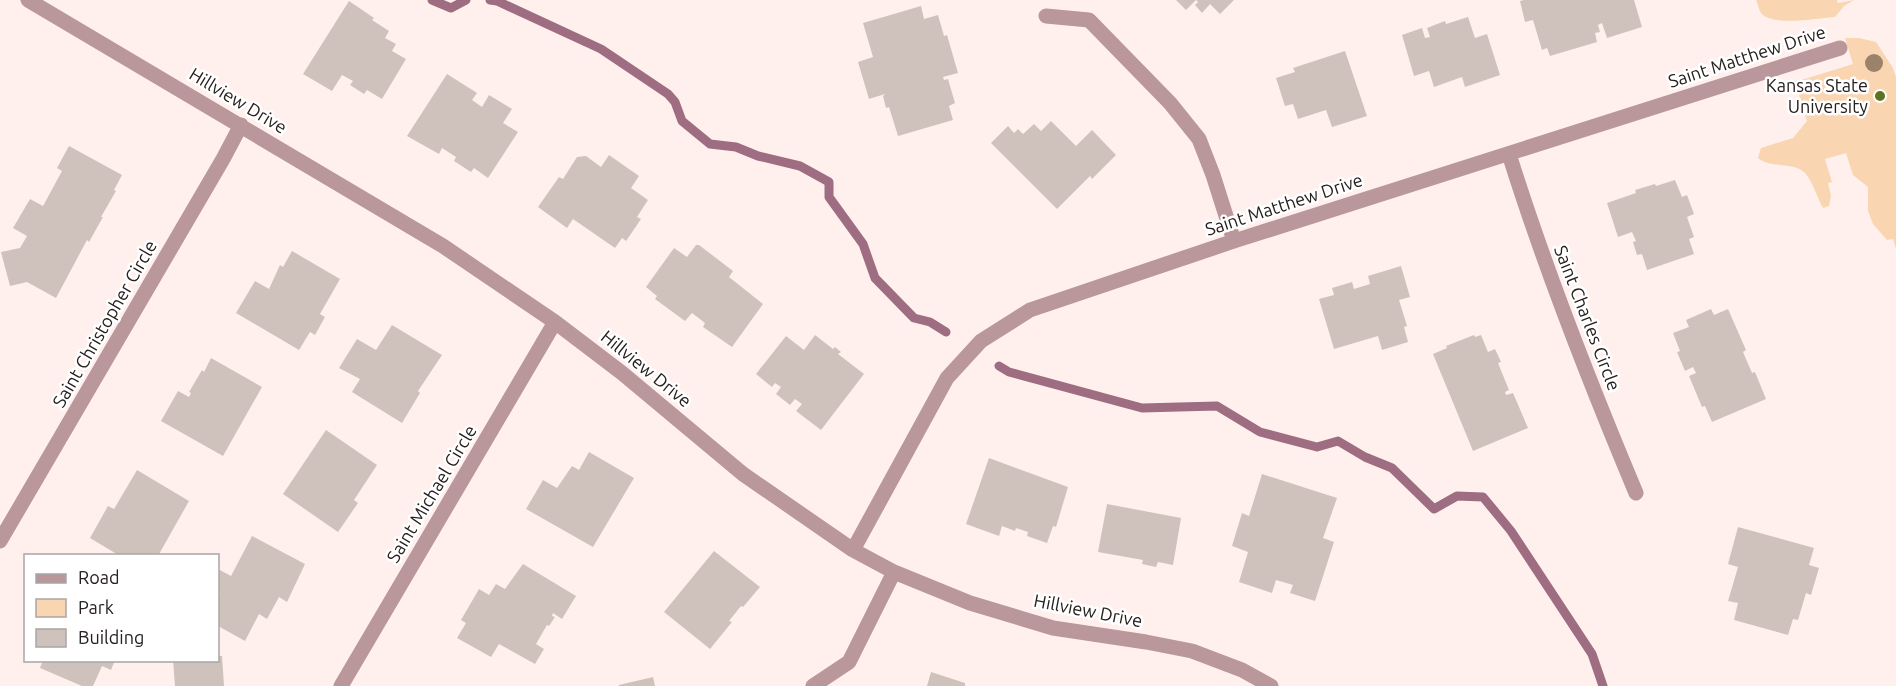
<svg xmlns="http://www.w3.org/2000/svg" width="1896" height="686" viewBox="0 0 1896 686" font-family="Ubuntu,sans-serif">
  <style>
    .green { fill: #fad5b1 }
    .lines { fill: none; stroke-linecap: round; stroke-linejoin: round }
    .stream { stroke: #9e6d82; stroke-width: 9 }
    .building { fill: #cfc2bc }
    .street { stroke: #b9979b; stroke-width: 15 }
    .tree { fill: #9b836b }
    .poi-dot { fill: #5e7222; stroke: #fff; stroke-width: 2 }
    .labels { text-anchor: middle; stroke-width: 5; stroke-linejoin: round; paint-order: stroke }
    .street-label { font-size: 18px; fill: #26201f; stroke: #fff }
    .poi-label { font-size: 18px; fill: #26201f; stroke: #fff; text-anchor: end }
  </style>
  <rect width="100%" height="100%" fill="#fff0ed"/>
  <!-- green -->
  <path class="green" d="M1756,0h81l1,3 16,-3 -10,6 -9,11c-16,1 -63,10 -74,-4 -2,-3 -3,-9 -5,-13z
    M1845,38h14l17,4 17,26 3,9v172l-3,-10 -6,1 -14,-16 -5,-13v-24l-15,-12 -7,-22 -21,6 7,23 -4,1 3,13 -2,10 -6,2c-6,-11 -10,-25 -17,-34 -11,-13 -35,-5 -48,-16l3,-10 32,-10 14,-17 -12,-39 58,-18z"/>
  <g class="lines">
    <!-- stream -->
    <path class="stream" d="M432,0l19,8 15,-8
      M490,0l7,1 104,48 67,45 7,8 7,19 28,23 26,3 22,9 42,10 29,16v15l34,47 12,34 39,40 16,4 16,10
      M999,366l10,6 133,36 75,-2 43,26 57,15 21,-6 27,16 27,11 42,41 23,-13 26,1 28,34 81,123 11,32"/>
  </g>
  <!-- building -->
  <path class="building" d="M1176,0h20l-10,10z
    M1196,0h38l-14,14 -10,-10 -8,9 -7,-8 3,-3z
    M1524,0h110l8,27 -35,11 -5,-15 -4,2 2,7 -5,1 2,9 -47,14 -3,-8 -5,2 -9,-30 -8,2 -5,-21z
    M349,1l25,17 -2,2 17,11 -4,7 11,6 -4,7 14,8 -24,40 -15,-9 -3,4 -14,-9 3,-4 -11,-6 -10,16 -29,-17z
    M921,6l3,13 14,-4 6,21 3,-1 11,38 -15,4 1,3 4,-1 7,24 -6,3 4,14 -55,16 -9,-29 -3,1 -3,-12 2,-2 -16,5 -11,-37 15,-5 -10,-34z
    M1468,17l7,21 12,-4 13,41 -35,12 -3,-10 -28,10 -5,-16 -15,5 -12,-41 20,-7 3,10 5,-1 -3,-9 18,-7 1,3z
    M1345,51l22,65 -35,11 -6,-17 -28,9 -5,-15 -8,2 -9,-28 19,-6 -2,-4z
    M447,74l30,19 -5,7 10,7 7,-12 23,14 -9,14 15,9 -30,46 -14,-10 -3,4 -17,-11 2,-4 -14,-9 -3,6 -32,-18z
    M1051,121l25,25 16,-16 24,25 -24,24 -2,-3 -33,33 -66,-66 17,-17 6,7 4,-4 5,5 11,-10 7,7z
    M69,146l53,29 -8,15 2,1 -15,26h2l-14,25 -2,-2 -31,58 -29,-16 -17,4 -9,-34 19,-4 7,-12 -14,-8 17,-29 13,7 19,-35 -5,-3z
    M609,155l30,21 -8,12 17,12 -11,17 4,2 -15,22 -4,-3 -7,10 -42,-29 -6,9 -29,-21 21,-30 4,2 14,-22 9,-1 15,11z
    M1675,180l7,17 5,-2 7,19 -7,3 7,20 -5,2 5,15 -47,16 -5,-16 -5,1 -4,-13 3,-1 -4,-9 -14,5 -11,-34 29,-10 -1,-3 20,-6 1,2z
    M696,245h3l34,26 -4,6 34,27 -31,43 -29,-20 2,-4 -13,-10 -7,8 -30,-22 2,-3 -11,-9 28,-39 13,9z
    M292,251l48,28 -20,35 5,3 -10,18 -5,-3 -11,18 -63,-37 19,-32 14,8 11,-24 3,2z
    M1401,266l9,31 -11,3 8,26 -3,1 4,15 -26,8 -4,-14 -44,13 -15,-50 15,-4 -2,-7 20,-6 2,7 16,-5 -2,-8z
    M1711,309l3,6 14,-6 18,41 -3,2 9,21 3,-1 11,27 -54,23 -7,-16 -3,1 -13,-31 7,-3 -3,-6 -8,4 -8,-19 3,-1 -7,-18 16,-6 -3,-7z
    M392,325l50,30 -24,36 2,2 -18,30 -50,-31 8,-13 -21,-11 18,-29 19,11z
    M815,335l18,14 2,-2 6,5 -3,2 26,20 -43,56 -25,-19 6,-7 -7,-5 -5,6 -14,-11 5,-7 -6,-4 -3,4 -16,-13 30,-38 18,14z
    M1474,335l1,2 6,-2 7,17 7,-3 6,13 -3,1 11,27 -4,2 1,3 7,-2 15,35 -55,23 -40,-97 14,-6 -1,-2z
    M211,358l51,29 -39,69 -62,-35 17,-30 11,6 2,-4 -2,-1 13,-22 2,2z
    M326,430l51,35 -23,35 4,3 -20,29 -55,-38z
    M589,452l45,26 -41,69 -67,-38 17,-29 14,8 15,-22 7,4z
    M989,458l79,29 -12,40 -3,-1 -6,17 -20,-7 1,-4 -12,-4 -1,3 -13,-5 -3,10 -33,-12z
    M137,470l52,31 -31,55h-38l-30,-18 18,-32 6,3z
    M1262,474l75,24 -14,40 11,4 -19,59 -25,-8 3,-8 -17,-5 -4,13 -33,-11 9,-30 -16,-6 10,-33 7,3z
    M1107,504l74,14 -8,47 -15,-3 -2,5 -14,-3 1,-4 -45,-8z
    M1738,527l76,21 -5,17 10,3 -8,27 -5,-2 -8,27 -5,-1 -5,16 -54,-15 4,-17 -10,-2 10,-34 -10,-3z
    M252,536l53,28 -18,38 -8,-5 -12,22 -8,-5 -14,27 -27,-15v-28l2,-5 -2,-1v-23l13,7z
    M714,551l46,36 -17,20 -2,-1 -12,15 3,1 -22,27 -46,-37z
    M523,564l53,32 -14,23 -9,-6 -1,3 3,1 -6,9 -2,-1 -11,19 8,5 -9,15 -36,-20 -8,13 -34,-19 9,-15 -5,-3 18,-31 10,6 7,-11 9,5z
    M218,656h4l2,30h-49l-2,-26h45z
    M43,660h72l-4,10 -9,-4 -9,20h-11l-42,-18z
    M931,672l34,11v3h-38z
    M653,677l2,9h-36v-1z"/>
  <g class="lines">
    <!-- street -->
    <path class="street" d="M28,0l415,246 112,76 67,51 121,101 110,76 41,22 76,31 83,25 93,14 46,9 50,19 29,16
      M1046,16l43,4 81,83 29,36 14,36 21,66
      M1509,154c36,115 80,227 127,339
      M0,541l223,-382 18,-34
      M853,550l94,-172 34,-37 49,-31 204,-69 606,-193
      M341,686l214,-364
      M813,686l36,-24 45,-90"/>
  </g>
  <!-- trees -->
  <circle class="tree" cx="1874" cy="63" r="9"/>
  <!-- markers -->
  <circle class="poi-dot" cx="1880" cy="96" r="6"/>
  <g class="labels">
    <!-- street labels -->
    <g class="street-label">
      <text transform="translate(1747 57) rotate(-18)" y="6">Saint Matthew Drive</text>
      <text transform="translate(238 101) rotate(31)" y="6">Hillview Drive</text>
      <text transform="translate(1284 205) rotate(-18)" y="6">Saint Matthew Drive</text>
      <text transform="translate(1587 318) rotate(69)" y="6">Saint Charles Circle</text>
      <text transform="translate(105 324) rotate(-60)" y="6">Saint Christopher Circle</text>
      <text transform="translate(646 369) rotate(39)" y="6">Hillview Drive</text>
      <text transform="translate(432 494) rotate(-59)" y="6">Saint Michael Circle</text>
      <text transform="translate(1088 611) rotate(11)" y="6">Hillview Drive</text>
    </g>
    <!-- poi labels -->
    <g class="poi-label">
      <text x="1868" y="92">Kansas State<tspan x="1868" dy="21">University</tspan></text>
    </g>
  </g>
  <!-- legend -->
  <rect x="24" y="554" width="195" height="108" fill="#ffffff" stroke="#a8a6a5" stroke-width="1.5"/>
  <rect x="36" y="574" width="30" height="9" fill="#b9979b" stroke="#a8a6a5" stroke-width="1.5"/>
  <text x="78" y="584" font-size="18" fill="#26201f">Road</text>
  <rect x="36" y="599" width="30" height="18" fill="#fad5b1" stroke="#a8a6a5" stroke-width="1.5"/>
  <text x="78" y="614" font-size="18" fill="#26201f">Park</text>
  <rect x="36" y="629" width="30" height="18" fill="#cfc2bc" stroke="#a8a6a5" stroke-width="1.5"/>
  <text x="78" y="644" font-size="18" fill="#26201f">Building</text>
</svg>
